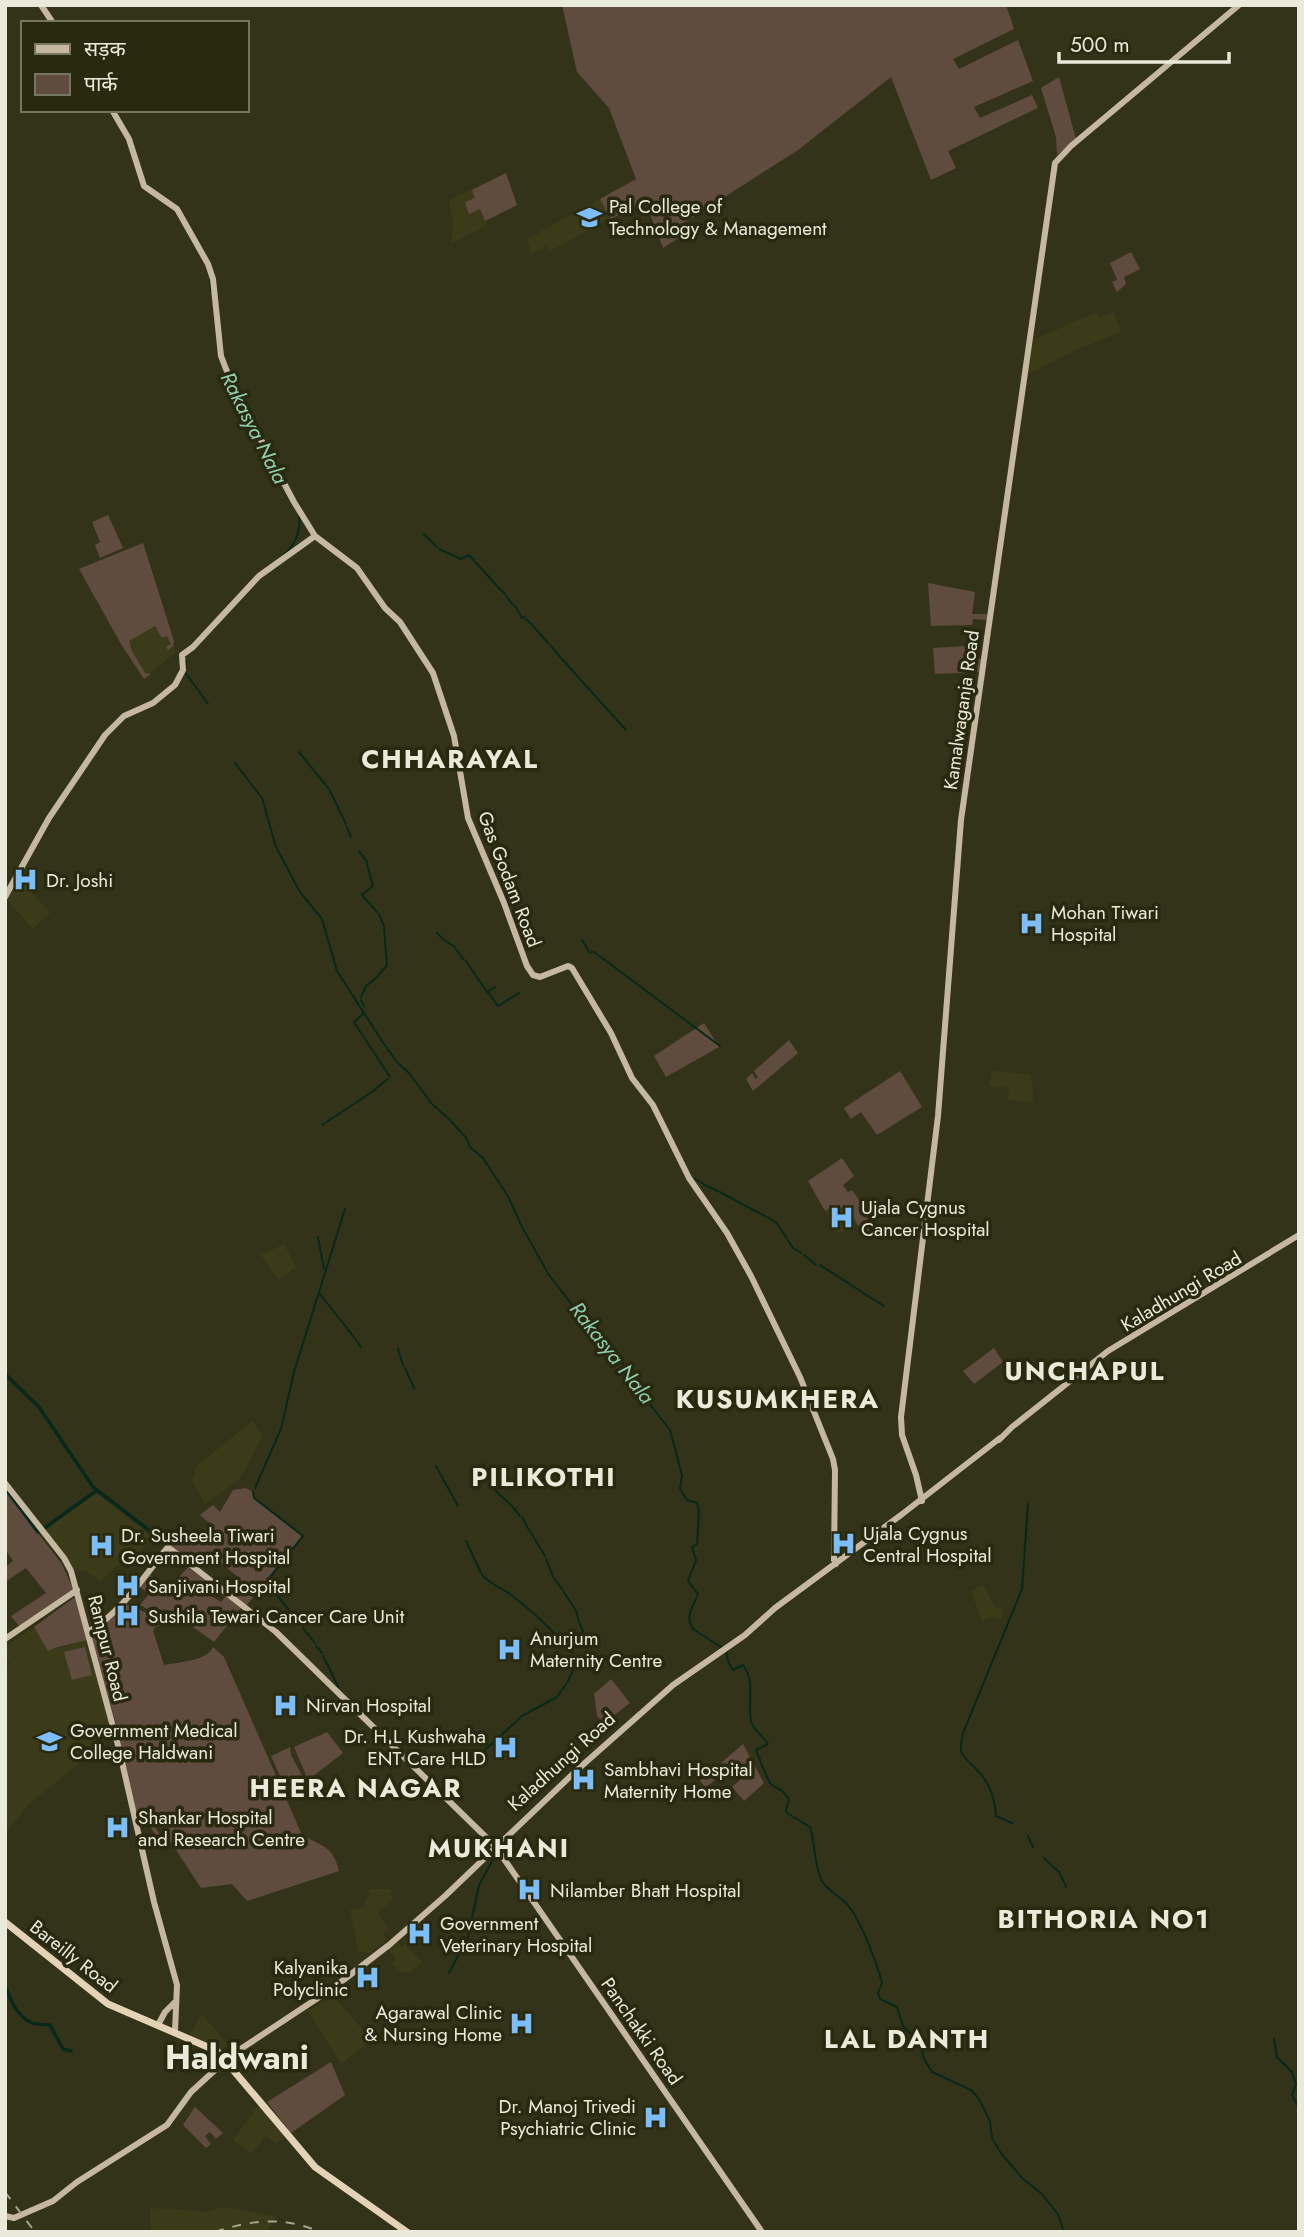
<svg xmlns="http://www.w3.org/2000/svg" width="1304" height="2237" viewBox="0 0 1304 2237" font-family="Jost,'Noto Sans Devanagari',sans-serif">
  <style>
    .built { fill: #3b3b19 }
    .green { fill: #604b3f }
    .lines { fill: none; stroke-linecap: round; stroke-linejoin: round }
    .stream { stroke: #07291c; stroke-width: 2 }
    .canal { stroke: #07291c; stroke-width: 3.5 }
    .major { stroke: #c6b8a0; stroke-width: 6 }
    .highway { stroke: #e3d2b6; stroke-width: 7 }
    .rail { stroke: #a3a38f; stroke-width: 2; stroke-dasharray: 9 9; stroke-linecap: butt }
    .labels { text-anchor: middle; stroke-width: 7; stroke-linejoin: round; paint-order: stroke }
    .poi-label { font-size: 19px; fill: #e9eada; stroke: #29290f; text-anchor: start }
    .street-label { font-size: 19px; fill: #e9eada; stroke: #29290f }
    .water-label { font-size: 21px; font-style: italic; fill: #8fceb1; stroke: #29290f }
    .district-label { font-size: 26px; font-weight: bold; letter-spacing: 2px; fill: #e9eada; stroke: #29290f }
    .town-label { font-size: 33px; font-weight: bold; fill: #e9eada; stroke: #29290f }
  </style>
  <rect width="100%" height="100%" fill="#333319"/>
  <!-- built -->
  <path class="built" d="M506,173l11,32 -31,16 1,5 -36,17 2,-20 -4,-23z
    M636,179l9,21 -95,51 -3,-5 -16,8 -4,-15z
    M1096,312l3,6 15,-6 7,20 -40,16 -53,26 1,-11 3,-1 -2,-5 3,-17z
    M143,543l33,109 -32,27 -23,-35 -42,-75z
    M19,878l31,35 -17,16 -27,-30z
    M992,1070l38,5 3,12v15l-26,-2 2,-12 -20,-2z
    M845,1205l12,20 -18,9 -14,-23 6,-4z
    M284,1244l12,23 -18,13 -17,-25z
    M252,1421l11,15 -24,44 -34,24 -14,-26 4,-2 -2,-7z
    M93,1495h6l53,42 -17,22 -6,-4 -28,26 -14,-9 -14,-3 -29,-38z
    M983,1585l13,23 5,-2 2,11 -6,2 -2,-3 -13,5 -11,-30z
    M34,1627l14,24 40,-11 23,87 -13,5 -5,18 -9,10 -53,42 -26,31v-165l5,-4 -5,-7v-10z
    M370,1889h20l3,11 -16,13 12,16 -6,5 4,6 -18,13 -6,-2 -4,3 -9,-44 14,-3z
    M396,1941l6,6 3,-3 17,18 -12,11 -10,-2 -8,-8 4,-4 -9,-10z
    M333,1996l39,44 -31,24 -33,-53z
    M202,2014l26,31 -5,4 -34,-14z
    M257,2107l15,10 15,19 -11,8 -10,-8 -15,18 -18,-14 20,-27 -1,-1z
    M224,2207l51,9 -2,7 -7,9h-115l-1,-24 49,3 4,2z"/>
  <!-- green -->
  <path class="green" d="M562,5h444l8,24 -61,30 6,10 59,-29 15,41 -59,26 6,11 52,-23 6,13 -90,43 8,17 -25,12 -40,-103 -93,73 -114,73 1,11 -22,14 -18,-47 -34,18 -11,-20 36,-20 -27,-71 -32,-36z
    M1059,77l17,62 -19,16 -1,-18 -15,-49z
    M506,173l11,32 -32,16 -5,-12 -11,5 -4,-12 10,-4 -3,-8z
    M1131,252l9,17 -16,8 2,7 -9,8 -5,-10 5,-2 -7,-17z
    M108,515l15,33 -23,10 -5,-13 5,-3 -8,-20z
    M143,543l31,98 -1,5 -5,4 -2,-3 5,-3 -4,-8 -5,2 -7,-12 -26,15 3,10 13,22 6,1 -7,5 -23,-35 -42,-75z
    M928,583l47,9 -3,22h16l-1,6 -14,-1 -1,6 -41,1z
    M966,646l1,12 15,1 -2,13 -45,2 -2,-26z
    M704,1023l15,24 -53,30 -12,-21z
    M789,1040l9,13 -45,38 -7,-12 6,-6 4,6 2,-2 -4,-6z
    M900,1071l22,36 -45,28 -16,-23 -10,7 -7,-11z
    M842,1158l12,18 -11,9 5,7 4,-2 7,10h6l5,36 -7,-3 -18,-28 -11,7 -3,-5 -6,4 -17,-30z
    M994,1348l9,14 -29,22 -11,-13z
    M246,1488l7,4 1,6 49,38 -57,70 -18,-14 11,-14 -29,-24 -12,13 -27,-21 11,-14 15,7 14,-17h-3l-8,-7 13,-10 7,7 13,-22z
    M6,1492l56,72 11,25 -54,37 -8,-10 35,-23 -20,-25 -21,14v-15l8,-6 -6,-9 -2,1z
    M188,1567l29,22 -5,7 9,6 5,-6 15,12 -27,34 -45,-32 -22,-1 -7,-4 9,-11 -9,-7 11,-12 18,14z
    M75,1597l13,43 -30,7 -10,4 -14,-24z
    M125,1604l22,9 21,1 9,6 -22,7 -2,4 11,34c14,-3 44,-4 49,-18l11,10 78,178c20,11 31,11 37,36l-92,30 -15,-17 -31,4 -44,-67 -4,3 8,12 4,-2 -7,5 -9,-14 7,-4 -5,-9 -14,4 -21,-92 -25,-90z
    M85,1647l7,28 -20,5 -8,-28z
    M611,1679l19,24 -26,20 -7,-7 -3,-22z
    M327,1732l16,21 -35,27 -14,-33z
    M743,1744l21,39 -20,18 -12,-14 10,-9 -12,-12 -24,22 -6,-7z
    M290,1747l1,8 14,26 -12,10 -3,-8 -6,2 -13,-29z
    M331,2062l14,33 -54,38 -24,-31z
    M195,2107l28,26 -7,6 -6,-7 -5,4 6,8 -5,4 -23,-23z"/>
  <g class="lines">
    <!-- stream -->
    <path class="stream" d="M210,279l1,12
      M424,534l13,13
      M439,549l22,10 8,-4 29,32
      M283,555c12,-9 19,-25 16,-41
      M499,588l6,6
      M506,596l7,9
      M515,606l7,12 3,-1
      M526,619l6,6
      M533,626l15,17
      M550,645l11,13
      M562,659l53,59
      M186,661l-1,11 23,32
      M616,719l10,11
      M299,752l29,36
      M235,763l27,35 14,49 24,45 22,27 15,52 45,70 15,21 12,11 23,31 17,15 18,20 3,8 13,11 26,40 13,29 27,48 35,45 37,41 18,29 31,40 12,45 -2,14 7,11 10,3 2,8 -2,33 -5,3 4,13 -8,21 10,13c-4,13 -14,20 -5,35l28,18
      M329,789l17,35
      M347,827l4,10
      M359,851l8,11
      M367,864l6,22 -11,9 15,17
      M379,914l5,12
      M437,933l6,6
      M444,940l11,7
      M582,940l8,13 2,-1
      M456,949l8,11
      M594,952l126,94
      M466,961l21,31 8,-5
      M488,992l10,14 21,-13
      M361,997l5,-11 11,-9 10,-12 -3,-37
      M361,1000l3,6
      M363,1014l-9,8 36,55
      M375,1089l13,-10
      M322,1125l53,-35
      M695,1179l12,7
      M709,1187l9,4
      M720,1192l22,12
      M744,1205l11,6
      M756,1211l18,10
      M776,1222l10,15
      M318,1237l6,32
      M787,1239l6,9
      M795,1249l6,4
      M804,1255l12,10
      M820,1265l42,27
      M863,1293l21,13
      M320,1294l26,33
      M347,1328l14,19
      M398,1349l5,16
      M405,1368l9,20
      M483,1464l3,7
      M436,1466l22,40
      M487,1472l6,15 6,7
      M255,1488l26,-59 13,-57 51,-163
      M253,1492l1,6 49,38 -37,46
      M500,1495l10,9
      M511,1505l9,11
      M522,1517l4,7
      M526,1525l7,11
      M534,1538l6,10
      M466,1541l15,32
      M541,1549l4,7
      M546,1559l7,17
      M482,1575c8,9 18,12 28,19 13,10 26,21 38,33
      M554,1578l8,11
      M267,1583l34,42
      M563,1591l12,18
      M576,1610l3,12
      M303,1628l12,15
      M549,1628l24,25
      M316,1646l6,7
      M726,1650l2,11 5,9 10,-5c13,18 4,36 8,56 2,10 12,14 17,23l-12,6c2,5 12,32 15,34 8,6 13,6 18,16l-3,10 1,3 23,14c6,18 3,36 12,54 6,10 16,14 24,22 14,15 31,60 36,80l-4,10 2,6 17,8 6,19 17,17 4,16 8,13 39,18 8,9 11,22 2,17 9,15 22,26 18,14 12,15 5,6 6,18
      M572,1652v-3l11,-18 -3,-7
      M323,1656l4,8
      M574,1656l1,8
      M328,1665l10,22
      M568,1681l7,-15
      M485,1750l37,-34 35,-19 10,-14
      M1012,1823l-16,-7c-1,-17 -7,-35 -20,-47 -5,-6 -13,-11 -15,-18 -1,-5 1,-12 2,-18l59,-144 6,-85
      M1028,1836l5,11
      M1044,1858l15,14 5,10
      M1065,1884l1,3
      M449,1973l19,-36 11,-52 18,-33
      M1274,2039l3,18 15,15 4,12 -4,11 6,11 1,16"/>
    <!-- canal -->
    <path class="canal" d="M5,1374l34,33 54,80 74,57
      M5,1488l33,44
      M43,1529l53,-38
      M5,1986c6,14 11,30 27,37 5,2 12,1 18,2l13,24 8,2"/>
    <!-- major -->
    <path class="major" d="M41,5l12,18
      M112,110l17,29 15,47 33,23 31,55 5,15 8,77 12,31 61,115 21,34 42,32 28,40 15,14 33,51 21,63 14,82 36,85 23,63 6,9 7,2 28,-11 4,2 39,65 21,45 21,27 36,73 38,55 24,43 49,101 33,82 2,11 -1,90 2,4
      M5,897l44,-79 56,-83 19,-19 29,-13 22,-18 8,-15 -1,-15 11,-8 66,-71 56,-40
      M999,1440l13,-13 96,-76 191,-116
      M5,1483l59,75 7,13 48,178 35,153 23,83 -2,46
      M922,1501l-6,-26 -14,-40 -1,-18 37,-301 23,-296 94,-657 16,-17 168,-141
      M88,1632c34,-20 56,-56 80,-85l108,85 219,214 267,386
      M5,1639l72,-49
      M158,2025l7,-13 10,-10
      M227,2058l106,-70 56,-43 56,-49 132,-126 96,-85 72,-50 30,-27 126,-93 99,-77
      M5,2216l9,2 39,-17 24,-19 90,-57 24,-33 35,-32"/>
    <!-- highway -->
    <path class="highway" d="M5,1922l103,82 109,47 98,116 92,65"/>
    <!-- rail -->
    <path class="rail" d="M5,2192l30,40
      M215,2232c36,-12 69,-16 105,0"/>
  </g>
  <!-- icons -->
  <defs>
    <symbol id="university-bare" viewBox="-9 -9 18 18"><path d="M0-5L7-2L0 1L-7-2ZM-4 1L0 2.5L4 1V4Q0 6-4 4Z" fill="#7cbef9" stroke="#29290f" stroke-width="2.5" paint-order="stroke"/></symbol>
    <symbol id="hospital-bare" viewBox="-9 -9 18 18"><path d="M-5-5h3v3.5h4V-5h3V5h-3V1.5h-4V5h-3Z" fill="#7cbef9" stroke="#29290f" stroke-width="2.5" paint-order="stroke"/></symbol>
  </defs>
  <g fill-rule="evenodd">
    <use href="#university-bare" x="572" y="200" width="35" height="35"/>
    <use href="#hospital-bare" x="8" y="862" width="35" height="35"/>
    <use href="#hospital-bare" x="1014" y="906" width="35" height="35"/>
    <use href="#hospital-bare" x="824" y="1200" width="35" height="35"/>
    <use href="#hospital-bare" x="826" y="1526" width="35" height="35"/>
    <use href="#hospital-bare" x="84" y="1528" width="35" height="35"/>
    <use href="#hospital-bare" x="110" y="1568" width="35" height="35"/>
    <use href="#hospital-bare" x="110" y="1598" width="35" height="35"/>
    <use href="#hospital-bare" x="492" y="1632" width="35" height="35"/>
    <use href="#hospital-bare" x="268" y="1688" width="35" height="35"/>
    <use href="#university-bare" x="32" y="1724" width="35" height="35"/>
    <use href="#hospital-bare" x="488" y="1730" width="35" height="35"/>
    <use href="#hospital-bare" x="566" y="1762" width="35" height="35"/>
    <use href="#hospital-bare" x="100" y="1810" width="35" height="35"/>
    <use href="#hospital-bare" x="512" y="1872" width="35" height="35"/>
    <use href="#hospital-bare" x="402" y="1916" width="35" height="35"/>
    <use href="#hospital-bare" x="350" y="1960" width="35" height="35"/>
    <use href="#hospital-bare" x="504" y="2006" width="35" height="35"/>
    <use href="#hospital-bare" x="638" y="2100" width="35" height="35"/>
  </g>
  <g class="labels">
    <!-- poi labels -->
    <g class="poi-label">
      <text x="609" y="213">Pal College of<tspan x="609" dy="22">Technology &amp; Management</tspan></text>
      <text x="46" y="887">Dr. Joshi</text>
      <text x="1051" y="919">Mohan Tiwari<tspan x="1051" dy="22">Hospital</tspan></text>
      <text x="861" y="1214">Ujala Cygnus<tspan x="861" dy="22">Cancer Hospital</tspan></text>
      <text x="863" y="1540">Ujala Cygnus<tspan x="863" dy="22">Central Hospital</tspan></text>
      <text x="121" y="1542">Dr. Susheela Tiwari<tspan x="121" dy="22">Government Hospital</tspan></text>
      <text x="148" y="1593">Sanjivani Hospital</text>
      <text x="148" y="1623">Sushila Tewari Cancer Care Unit</text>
      <text x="530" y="1645">Anurjum<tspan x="530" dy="22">Maternity Centre</tspan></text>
      <text x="306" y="1712">Nirvan Hospital</text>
      <text x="70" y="1737">Government Medical<tspan x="70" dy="22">College Haldwani</tspan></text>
      <text x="486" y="1743" text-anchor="end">Dr. H.L Kushwaha<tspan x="486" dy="22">ENT Care HLD</tspan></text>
      <text x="604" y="1776">Sambhavi Hospital<tspan x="604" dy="22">Maternity Home</tspan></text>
      <text x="138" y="1824">Shankar Hospital<tspan x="138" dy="22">and Research Centre</tspan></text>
      <text x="550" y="1897">Nilamber Bhatt Hospital</text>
      <text x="440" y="1930">Government<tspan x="440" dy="22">Veterinary Hospital</tspan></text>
      <text x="348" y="1974" text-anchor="end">Kalyanika<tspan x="348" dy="22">Polyclinic</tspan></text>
      <text x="502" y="2019" text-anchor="end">Agarawal Clinic<tspan x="502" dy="22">&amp; Nursing Home</tspan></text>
      <text x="636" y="2113" text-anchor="end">Dr. Manoj Trivedi<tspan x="636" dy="22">Psychiatric Clinic</tspan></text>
    </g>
    <!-- street labels -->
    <g class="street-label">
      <text transform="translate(961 710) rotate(-82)" y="7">Kamalwaganja Road</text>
      <text transform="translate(510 879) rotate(69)" y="7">Gas Godam Road</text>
      <text transform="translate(1181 1291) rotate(-31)" y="7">Kaladhungi Road</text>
      <text transform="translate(108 1648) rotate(76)" y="7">Rampur Road</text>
      <text transform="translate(561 1761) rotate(-42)" y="7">Kaladhungi Road</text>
      <text transform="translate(74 1956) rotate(38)" y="7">Bareilly Road</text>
      <text transform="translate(642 2031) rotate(55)" y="7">Panchakki Road</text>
    </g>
    <!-- water labels -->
    <g class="water-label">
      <text transform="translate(254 428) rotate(63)" y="7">Rakasya Nala</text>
      <text transform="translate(612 1353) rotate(52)" y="7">Rakasya Nala</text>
    </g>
    <!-- district labels -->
    <g class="district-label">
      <text x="450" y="768">CHHARAYAL</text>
      <text x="1085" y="1380">UNCHAPUL</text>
      <text x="778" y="1408">KUSUMKHERA</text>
      <text x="544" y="1486">PILIKOTHI</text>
      <text x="356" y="1797">HEERA NAGAR</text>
      <text x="499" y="1857">MUKHANI</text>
      <text x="1104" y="1928">BITHORIA NO1</text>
      <text x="907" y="2048">LAL DANTH</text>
    </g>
    <!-- town labels -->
    <g class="town-label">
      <text x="237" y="2069">Haldwani</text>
    </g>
  </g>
  <!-- border -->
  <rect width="1304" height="2237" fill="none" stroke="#e9eada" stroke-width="14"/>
  <!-- legend -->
  <rect x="21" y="21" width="228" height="91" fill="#29290f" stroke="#767660" stroke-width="2"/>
  <rect x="35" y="44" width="35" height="10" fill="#c6b8a0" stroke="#767660" stroke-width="2"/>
  <text x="84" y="56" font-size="21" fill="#e9eada">सड़क</text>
  <rect x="35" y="74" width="35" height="21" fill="#604b3f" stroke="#767660" stroke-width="2"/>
  <text x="84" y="91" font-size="21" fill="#e9eada">पार्क</text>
  <!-- scale -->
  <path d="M1059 52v10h170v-10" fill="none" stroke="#e9eada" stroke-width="3.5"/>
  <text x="1070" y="52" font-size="21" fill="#e9eada" stroke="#29290f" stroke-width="5" paint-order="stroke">500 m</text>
</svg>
